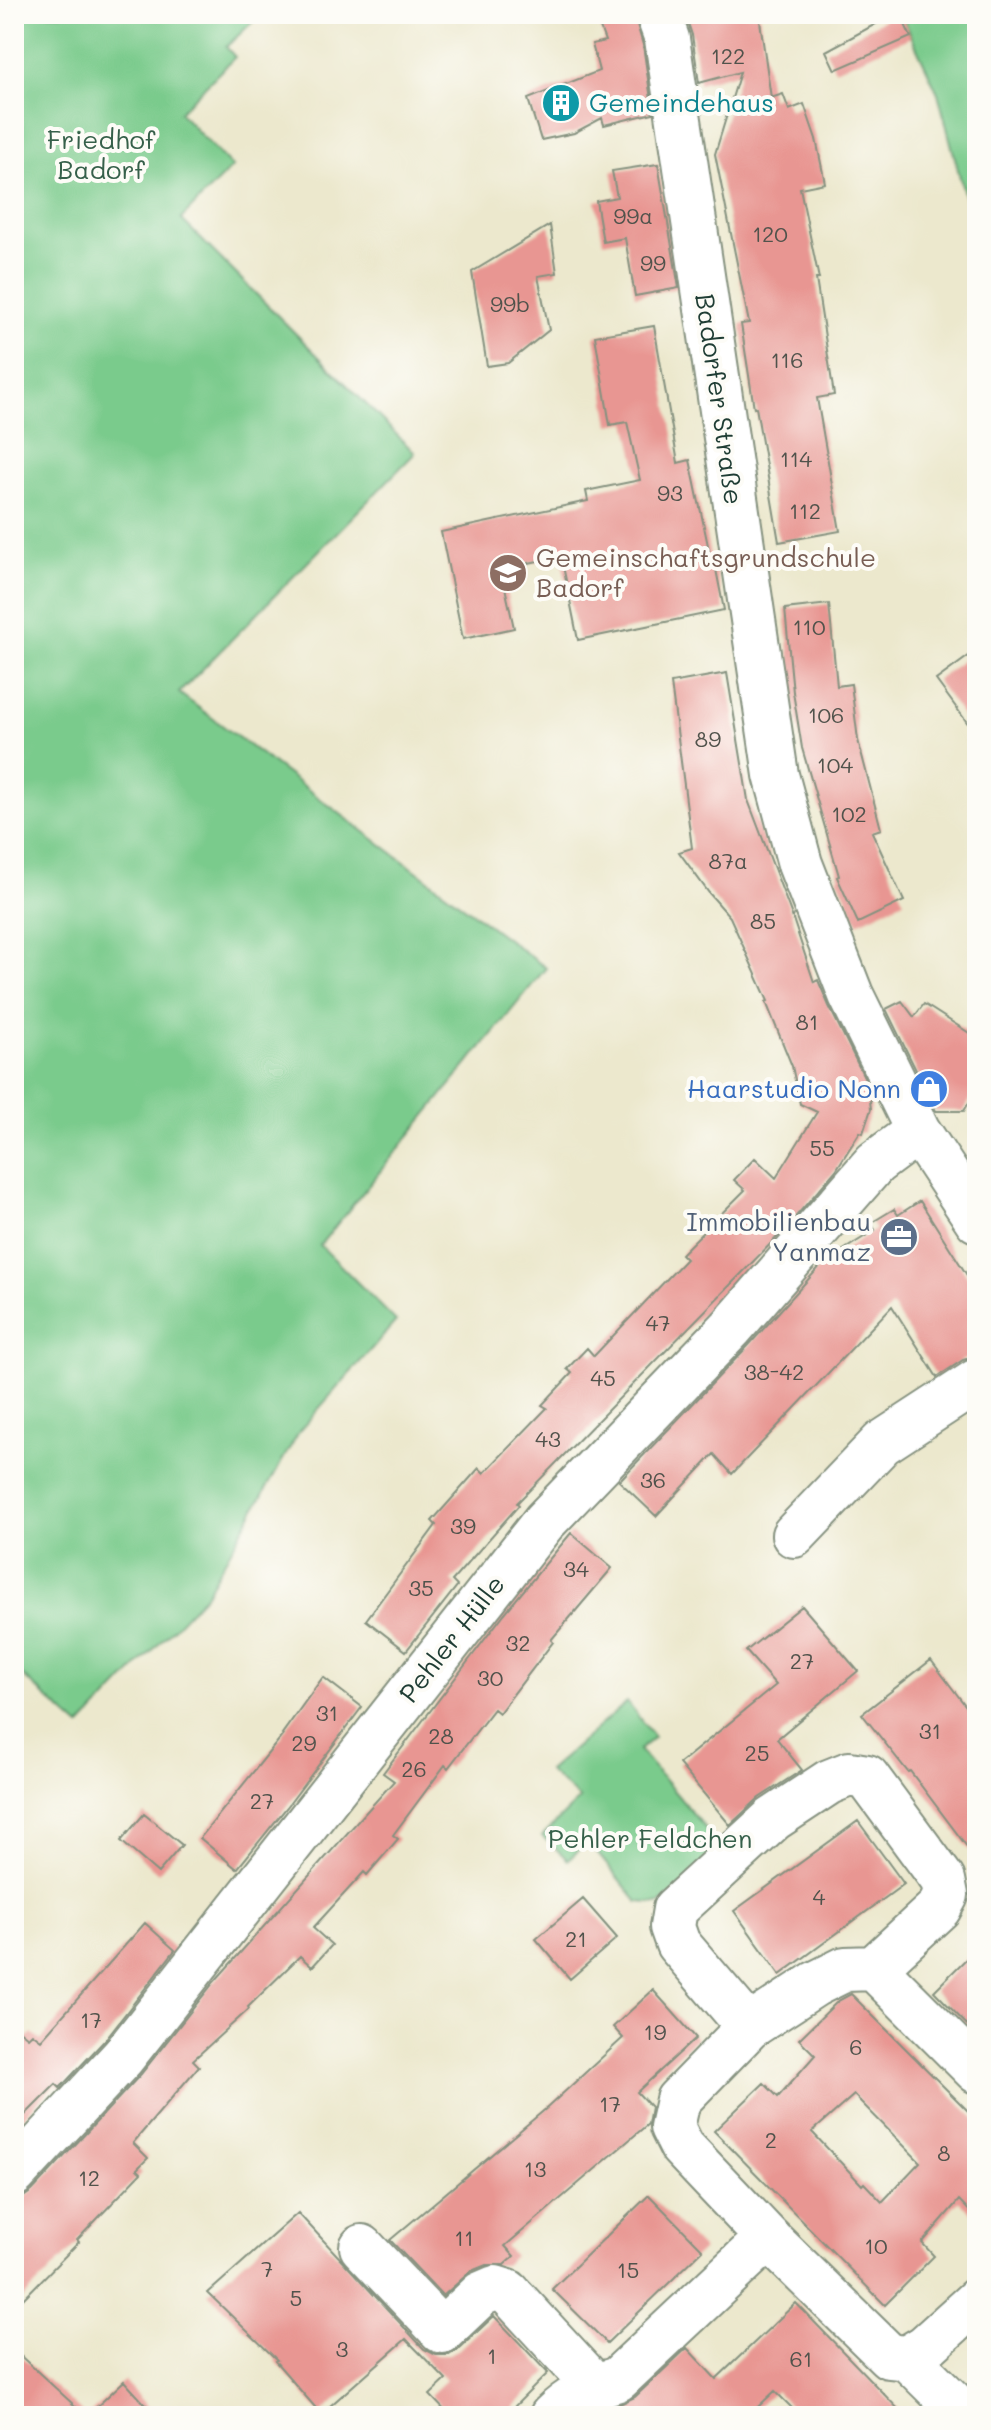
<svg xmlns="http://www.w3.org/2000/svg" width="991" height="2430" viewBox="0 0 991 2430" font-family="Mali,sans-serif">
  <style>
    .green { fill: #7acb8c; stroke: #4c8460; stroke-width: 2 }
    .building { fill: #e89692; fill-rule: evenodd }
    .lines { fill: none; stroke-linecap: round; stroke-linejoin: round }
    .minor-casing { stroke: #869280; stroke-width: 48 }
    .minor { stroke: #fff; stroke-width: 44 }
    .labels { text-anchor: middle; stroke-width: 8; stroke-linejoin: round; paint-order: stroke }
    .number-label { font-size: 22px; fill: #51534c }
    .culture-label { font-size: 26px; fill: #0d838f; stroke: #fdfcf7; text-anchor: start }
    .park-label { font-size: 26px; fill: #36604a; stroke: #fdfcf7 }
    .street-label { font-size: 26px; fill: #1f3d34; stroke: #fdfcf7 }
    .education-label { font-size: 26px; fill: #785e54; stroke: #fdfcf7; text-anchor: start }
    .shop-label { font-size: 26px; fill: #366cbe; stroke: #fdfcf7; text-anchor: end }
    .service-label { font-size: 26px; fill: #4e5e75; stroke: #fdfcf7; text-anchor: end }
  </style>
  <rect width="100%" height="100%" fill="#fdfcf7"/>
  <filter id="ink" filterUnits="userSpaceOnUse"><feTurbulence type="fractalNoise" baseFrequency=".0125" numOctaves="2"/><feDisplacementMap in="SourceGraphic" scale="16" xChannelSelector="R" yChannelSelector="G"/><feConvolveMatrix kernelMatrix="1 2 1 2 8 2 1 2 1" color-interpolation-filters="sRGB"/></filter>
  <filter id="wash" filterUnits="userSpaceOnUse"><feTurbulence type="fractalNoise" baseFrequency=".006" numOctaves="4" result="noise"/><feDisplacementMap in="SourceGraphic" scale="32" xChannelSelector="R" yChannelSelector="G"/><feGaussianBlur stdDeviation="1.8" result="paint"/><feColorMatrix in="noise" values="0 0 0 0 0 0 0 0 0 0 0 0 0 0 0 0 0 1.4 0 .05"/><feComposite in="paint" operator="in"/></filter>
  <g filter="url(#wash)">
    <rect width="100%" height="100%" fill="#ece8cd"/>
    <!-- green -->
    <path class="green" d="M14,14h247l-35,33 9,10 -56,55 53,55 -51,52 234,234 -236,240 367,275 -226,277 76,76 -96,109 -95,165 -125,132 -66,-59z
      M901,14h76v229l-39,-150z
      M627,1702l27,35 -15,13 85,100 -64,54 -22,-2 -50,-60 -20,18 -26,-24 38,-37 -32,-28z"/>
    <g id="blocks">
      <!-- building -->
      <path class="building" d="M595,14h39l9,31 10,68 -49,12 -2,-7 -28,15 -33,7 -13,-41 71,-28 -7,-27 13,-3z
        M685,14h74l12,84 12,-4 6,16 15,-6 12,35 9,44 -25,5 19,91h-3l18,116 -17,3 23,133 -61,11 -23,-135 -2,1 -13,-84 8,-1 -34,-169 25,-82 -41,11 -7,-48z
        M894,14h6l11,23 -76,33 -9,-19z
        M658,164l21,124 -44,8 -10,-58 -22,4 -7,-41 21,-4 -5,-26z
        M550,225l7,48 -19,3 11,54 -41,33 -21,3 -15,-94z
        M654,326l24,137 12,-3 20,95 3,-1 11,56 -146,30 -17,-84 -60,13 13,59 -51,11 -22,-107 147,-31 -2,-10 54,-11 -13,-58 -17,3 -15,-89z
        M829,604l8,82 14,-2 7,56 23,89 -9,3 32,69 -46,22 -21,-46 2,-1 -37,-128 -9,-56 -8,-83z
        M977,650v86l-41,-56z
        M727,673l21,127 43,113 23,69 4,-2 11,26 45,91 -4,4 1,8 -8,24 -3,-1 -24,38 -51,59 -268,274 2,2 -67,76 5,5 -51,65 -40,-31 70,-95 -4,-4 47,-53 5,5 63,-65 -5,-3 30,-32 -5,-4 20,-21 7,8 92,-97 -5,-5 64,-64 -11,-10 21,-22 21,20 41,-66 -17,-8 -8,-38 -26,-64 2,-1 -38,-84 -21,-24 -30,-41 13,-4 -21,-165z
        M902,1001l12,16 10,-13 53,34v51l-13,22h-28l-50,-102z
        M920,1201l57,90v65l-14,4 -26,17 -45,-71 -160,168 -18,-20 -58,62 -37,-35 130,-136 74,-82 52,-33 -4,-7 23,-14 4,6z
        M571,1533l41,35 -61,72 2,2 -54,71 -5,-4 -46,59 -3,-3 -52,70 5,4 -31,36 -3,-3 -51,56 19,17 -20,22 -12,-11 -52,51 1,2 -56,51 6,6 -66,77 15,15 -11,11 4,4 -64,67 2,2 -65,66v-110h8l10,-7 109,-117 73,-92 180,-201 -11,-8 121,-159z
        M802,1606l56,65 -81,68 25,31 -43,28 -29,27 -51,-61 97,-79 -30,-34z
        M931,1660l46,61v139l-67,-89 -2,1 -46,-58z
        M323,1677l39,30 -75,100 -50,62 -37,-31 83,-103 -1,-1z
        M144,1814l38,31 -24,28 -37,-32z
        M858,1821l46,63 -124,91 -46,-64z
        M583,1899l34,39 -47,41 -34,-40z
        M145,1923l30,27 -71,91 -44,47 -4,-4 -42,42v-100l14,11 4,-4 9,7z
        M977,1948v87l-43,-44z
        M653,1990l43,48 -59,54 14,15 -3,17 -143,122 9,10 -10,9h-18l-15,6 -28,25 -53,-56 158,-133 75,-69 -10,-11z
        M851,1994l126,126v99l-18,-19 -37,43 12,13 -49,49 -171,-174 50,-48 14,14 37,-42 -16,-16 39,-38zM854,2095l66,67 -38,40 -18,-19 -2,2 -50,-53z
        M649,2195l54,55 -96,93 -55,-54z
        M298,2213l126,136 12,6h13l10,-6 35,-33 54,57 -43,43h-55l-20,-21 16,-15 -40,-41 -85,75 -46,-53 2,-1 -69,-67z
        M796,2303l109,113h-105l-25,-25 -27,25h-140l12,-12 15,-7 52,-49 29,31z
        M14,2350l72,66h-72z
        M124,2381l32,35h-69z"/>
    </g>
  </g>
  <g filter="url(#ink)">
    <use href="#blocks" fill-opacity="0" stroke="#869280" stroke-width="2"/>
    <g class="lines">
      <defs>
        <path id="minor" d="M658,14l9,25 109,736 24,89 51,131 67,136 59,89
          M794,1535l88,-92 95,-62
          M749,2027l-71,-83 -6,-17 3,-18 98,-90 56,-37 20,-8 18,3 76,103 3,15 -7,13 -65,60
          M14,2174l109,-117 421,-535 187,-194 144,-165 43,-32
          M768,2238l-86,-91 -10,-20 6,-27 71,-73 66,-43 30,-15 29,-1 103,103
          M362,2247l80,84 39,-37 14,-6 13,4 86,93
          M907,2358l59,58
          M552,2416c19,-19 41,-30 66,-37l150,-141 121,118 18,2 18,-11 52,-47"/>
      </defs>
      <!-- minor casing -->
      <use href="#minor" class="minor-casing"/>
      <!-- minor -->
      <use href="#minor" class="minor"/>
    </g>
  </g>
  <!-- icons -->
  <defs>
    <symbol id="building-disc" viewBox="-11 -11 22 22"><circle r="9.5" fill="#0f9aa8" stroke="#fdfcf7"/><path d="M-4-6H4V6H1V3H-1V6H-4ZM-2.5-4.3h1.7v1.8h-1.7ZM.8-4.3h1.7v1.8H.8ZM-2.5-1h1.7V.8h-1.7ZM.8-1h1.7V.8H.8Z" fill="#fff"/></symbol>
    <symbol id="school-disc" viewBox="-11 -11 22 22"><circle r="9.5" fill="#8d6e63" stroke="#fdfcf7"/><path d="M0-5L7-2L0 1L-7-2ZM-4 1L0 2.5L4 1V4Q0 6-4 4Z" fill="#fff"/></symbol>
    <symbol id="shop-disc" viewBox="-11 -11 22 22"><circle r="9.5" fill="#3f7fe0" stroke="#fdfcf7"/><path d="M-5-2.5h2.3a2.7 3.5 0 0 1 5.4 0H5L5.5 6h-11ZM-1.5-2.5h3a1.5 2.3 0 0 0-3 0Z" fill="#fff"/></symbol>
    <symbol id="office-disc" viewBox="-11 -11 22 22"><circle r="9.5" fill="#5c6f8a" stroke="#fdfcf7"/><path d="M-6-3h4V-5.5h4V-3h4V5H-6ZM-1-4.5V-3h2v-1.5ZM-6 0V1H6V0Z" fill="#fff"/></symbol>
  </defs>
  <g fill-rule="evenodd">
    <use href="#building-disc" x="539" y="81" width="44" height="44"/>
    <use href="#school-disc" x="486" y="551" width="44" height="44"/>
    <use href="#shop-disc" x="907" y="1067" width="44" height="44"/>
    <use href="#office-disc" x="877" y="1215" width="44" height="44"/>
  </g>
  <g class="labels">
    <!-- number labels -->
    <g class="number-label">
      <text x="728" y="64">122</text>
      <text x="633" y="224">99a</text>
      <text x="770" y="242">120</text>
      <text x="653" y="271">99</text>
      <text x="510" y="312">99b</text>
      <text x="787" y="368">116</text>
      <text x="796" y="467">114</text>
      <text x="670" y="501">93</text>
      <text x="805" y="519">112</text>
      <text x="809" y="635">110</text>
      <text x="826" y="723">106</text>
      <text x="708" y="747">89</text>
      <text x="835" y="773">104</text>
      <text x="849" y="822">102</text>
      <text x="728" y="869">87a</text>
      <text x="763" y="929">85</text>
      <text x="807" y="1030">81</text>
      <text x="822" y="1156">55</text>
      <text x="658" y="1331">47</text>
      <text x="774" y="1380">38-42</text>
      <text x="603" y="1386">45</text>
      <text x="548" y="1447">43</text>
      <text x="653" y="1488">36</text>
      <text x="463" y="1534">39</text>
      <text x="576" y="1577">34</text>
      <text x="421" y="1596">35</text>
      <text x="518" y="1651">32</text>
      <text x="802" y="1669">27</text>
      <text x="490" y="1686">30</text>
      <text x="327" y="1721">31</text>
      <text x="930" y="1739">31</text>
      <text x="441" y="1744">28</text>
      <text x="304" y="1751">29</text>
      <text x="757" y="1761">25</text>
      <text x="414" y="1777">26</text>
      <text x="262" y="1809">27</text>
      <text x="819" y="1905">4</text>
      <text x="576" y="1947">21</text>
      <text x="91" y="2028">17</text>
      <text x="655" y="2040">19</text>
      <text x="856" y="2055">6</text>
      <text x="610" y="2112">17</text>
      <text x="771" y="2148">2</text>
      <text x="944" y="2161">8</text>
      <text x="535" y="2177">13</text>
      <text x="89" y="2186">12</text>
      <text x="464" y="2246">11</text>
      <text x="876" y="2254">10</text>
      <text x="267" y="2277">7</text>
      <text x="628" y="2278">15</text>
      <text x="296" y="2306">5</text>
      <text x="342" y="2357">3</text>
      <text x="492" y="2364">1</text>
      <text x="801" y="2367">61</text>
    </g>
    <!-- culture labels -->
    <g class="culture-label">
      <text x="589" y="112">Gemeindehaus</text>
    </g>
    <!-- park labels -->
    <g class="park-label">
      <text x="101" y="149">Friedhof<tspan x="101" dy="30">Badorf</tspan></text>
      <text x="650" y="1848">Pehler Feldchen</text>
    </g>
    <!-- street labels -->
    <g class="street-label">
      <text transform="translate(719 399) rotate(82)" y="9">Badorfer Straße</text>
      <text transform="translate(452 1639) rotate(-52)" y="9">Pehler Hülle</text>
    </g>
    <!-- education labels -->
    <g class="education-label">
      <text x="536" y="567">Gemeinschaftsgrundschule<tspan x="536" dy="30">Badorf</tspan></text>
    </g>
    <!-- shop labels -->
    <g class="shop-label">
      <text x="901" y="1098">Haarstudio Nonn</text>
    </g>
    <!-- service labels -->
    <g class="service-label">
      <text x="871" y="1231">Immobilienbau<tspan x="871" dy="30">Yanmaz</tspan></text>
    </g>
  </g>
  <!-- margin -->
  <rect width="991" height="2430" fill="none" stroke="#fdfcf7" stroke-width="48"/>
</svg>
